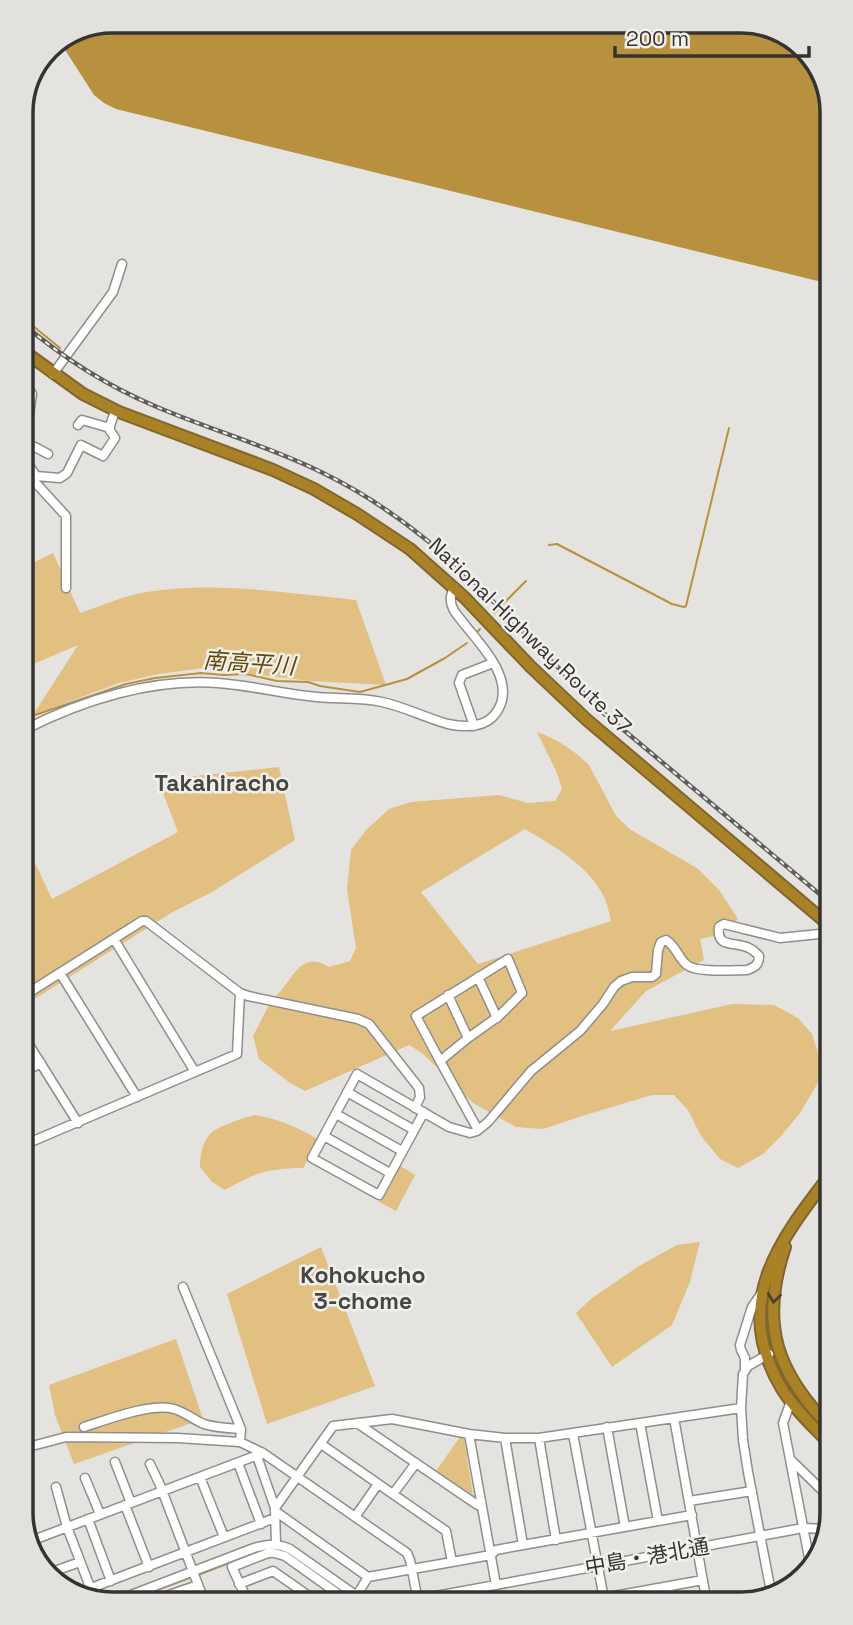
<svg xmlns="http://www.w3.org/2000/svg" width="853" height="1625" viewBox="0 0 853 1625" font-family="'Space Grotesk','Noto Sans JP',sans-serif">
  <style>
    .green { fill: #e1c081; fill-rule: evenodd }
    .water { fill: #b8913f }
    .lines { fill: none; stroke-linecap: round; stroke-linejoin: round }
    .stream { stroke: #b8913f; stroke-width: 2 }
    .minor-casing { stroke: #908e8b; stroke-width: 11 }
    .highway-casing { stroke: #80662c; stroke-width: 14 }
    .minor { stroke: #fff; stroke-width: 8 }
    .highway { stroke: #a98228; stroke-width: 10 }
    .rail-casing { stroke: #5f5e5c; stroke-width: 4.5 }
    .rail { stroke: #f2f0ec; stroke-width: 2; stroke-dasharray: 5; stroke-linecap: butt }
    .oneway { stroke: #4b4330 }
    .labels { text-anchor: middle; stroke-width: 5; stroke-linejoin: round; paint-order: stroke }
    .street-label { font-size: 21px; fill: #343332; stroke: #f2f0ec }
    .water-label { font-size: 23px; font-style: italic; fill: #634805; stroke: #f2f0ec }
    .neighbourhood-label { font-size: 23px; font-weight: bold; fill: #484643; stroke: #f2f0ec }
    .rim { fill: none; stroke: #343332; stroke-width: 3.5 }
  </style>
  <rect width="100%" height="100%" fill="#e5e3df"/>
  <!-- green -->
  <path class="green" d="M53,553l27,60c21,-7 46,-18 67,-21 69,-11 140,1 209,8l30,85 -76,-4 -106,-13 -45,6 -40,9 -86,32 45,-70 -54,23 -1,-100z
    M537,732c22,8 35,17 52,33l27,51 15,14 66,38 23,23 18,28 -20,16 -18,4 4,21 -58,31 -36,40 122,-27 42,1 24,13 14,16 9,28 1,14 -22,37 -19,23 -18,18 -25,14 -18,-9 -19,-23 -13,-26 -14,-15h-22l-70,21 -39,13 -27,-2 -43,-24 -51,-50 -13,-8 -104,46 -15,-8 -31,-24 -6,-23 19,-37c19,-12 26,-52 57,-32l21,-6 6,-13 -9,-59 4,-39 15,-20 23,-21 22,-7 88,-7 29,8 27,-2 7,-12 -5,-16zM525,829c30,18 65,37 80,70 3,7 4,15 6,22l-133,43 -57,-72z
    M279,767l16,73 -83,52 -41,21 -146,92v-163l27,57 126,-67 -20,-52z
    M255,1115c24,4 43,12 64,25l-16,28c-35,0 -48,5 -78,22l-13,-8 -12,-15c0,-12 2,-25 11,-34 7,-7 33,-15 44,-18z
    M399,1165l16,10 -19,36 -17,-9z
    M700,1242l-10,40 -18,43 -60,42 -36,-54 16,-15 47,-32 38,-21z
    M321,1247l54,139 -108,38 -40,-130z
    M176,1339l27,80 -129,45 -19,-49 -6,-30z
    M460,1437l4,2 9,56 -37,-24z"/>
  <!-- water -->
  <path class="water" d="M112,21h635l49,19 29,37 1,206 -710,-174 -12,-6 -10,-8 -34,-53z"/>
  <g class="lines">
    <!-- stream -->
    <path class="stream" d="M22,317l38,31
      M549,545l8,-1 115,60 12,3 2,-1 43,-178
      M494,613l32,-32
      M478,631l2,-2
      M24,723l11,-8 91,-31 29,-6 46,-5 23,2 22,-1 31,7 31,1 12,4 40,6 47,-13 38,-21 22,-15
      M198,1575l60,-23
      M132,1599l60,-22"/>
    <defs>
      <path id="minor" d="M53,374l60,-82 9,-28
        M22,379l10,15 -7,49 2,20 10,14 -14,13
        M78,425l4,-5 28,8
        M26,447h9l13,7
        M36,476l24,2 7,-5 14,-28 22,11 12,-18 -6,-9 6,-18
        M34,481l32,35v72
        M474,726l-15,-43 3,-8 31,-12
        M24,730c58,-30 129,-52 194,-47 31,2 60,10 90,13 25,4 50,0 74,6 23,5 44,16 66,22 19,4 41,4 51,-16 15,-29 -17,-62 -34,-83 -6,-8 -16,-17 -14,-28 0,-3 2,-6 3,-10
        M114,939l81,133
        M508,959l14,34 -23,23 -31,22 -28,23 -24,-45z
        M60,973l77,124
        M478,977l19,41
        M25,995l117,-74h4l94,72 8,3 110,23 11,5 50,64 1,9 -5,11
        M448,995l20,43
        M26,1040l52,83
        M440,1061l38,69
        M26,1071l15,-8
        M347,1092l67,38
        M424,1112l-45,83 -67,-37 45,-84 92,53 21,6 7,-2 11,-9 43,-51 49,-40 23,-27 11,-17 7,-6 11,-4h20l4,-3 2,-24 3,-8 5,-2c10,6 12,18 21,25 9,8 47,5 60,5 8,-3 12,-5 12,-14 -4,-4 -5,-6 -10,-8 -14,-7 -33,1 -30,-21l5,-3 56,14 49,-5
        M336,1114l66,37
        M324,1136l66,37
        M26,1144l211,-90 3,-61
        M183,1287l58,142 -1,13
        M769,1354l-21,12 -5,8 -2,34 2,32 5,32 24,125
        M745,1369v-11l-4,-8 -1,-5 12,-38 9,-13
        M791,1401l-8,22 28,145
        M674,1418l32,180
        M357,1423l119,81 6,3
        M640,1423l18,98
        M84,1427c22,-7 69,-25 90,-18 11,3 20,11 30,15 12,4 25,4 37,5
        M607,1427l18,100
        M469,1434l27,151
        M573,1434l31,165
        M505,1438l18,107
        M539,1438l17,102
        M321,1444l125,87 6,31
        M28,1447l38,-10 112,1 62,4 23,11 144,100 3,7 8,41
        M257,1456l18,52 1,36
        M790,1459l42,41
        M115,1462l16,41
        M238,1463l23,61
        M150,1464l10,21 45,118
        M200,1477l24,60
        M85,1478l15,36
        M56,1487l11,40 28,73
        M393,1494l23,-31
        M689,1501l63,-10
        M125,1505l24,62
        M275,1508l58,-82 59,-7 77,15 36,4h34l202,-30
        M275,1511l93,66 123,-22 5,-5 27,-5 169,-30
        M355,1517l23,-33
        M88,1519l23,62
        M28,1542l235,-89
        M49,1573l31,-11
        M239,1584l34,-13 33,23
        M670,1586l2,12
        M91,1588l184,-70
        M357,1595l11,-18
        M603,1598l100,-18
        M409,1601l394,-73 24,1
        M248,1602l-16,-35 36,-14h6l11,3 63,45
        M284,1602l22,-8 3,8
        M146,1603l52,-18
        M114,1604l17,-9 123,-47c14,-4 23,-5 36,1l74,52"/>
      <path id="highway" d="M22,350l61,44 36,18 154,58 41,19 43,25 53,35 55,49 66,69 56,53 242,205
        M830,1175c-52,67 -99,129 -48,214 13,21 33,39 50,57
        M785,1247c-26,77 -9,126 47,182"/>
    </defs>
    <!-- minor casing -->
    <use href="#minor" class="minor-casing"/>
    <!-- highway casing -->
    <use href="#highway" class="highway-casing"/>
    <!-- minor -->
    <use href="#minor" class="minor"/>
    <!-- highway -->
    <use href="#highway" class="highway"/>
    <defs>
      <path id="rail" d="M22,323c41,35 85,63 135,84 54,23 111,39 164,65 56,27 106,65 151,108l129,131 228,191"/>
    </defs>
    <!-- rail casing -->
    <use href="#rail" class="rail-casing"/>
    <!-- rail -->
    <use href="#rail" class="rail"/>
  </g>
  <!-- one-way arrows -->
  <defs><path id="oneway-chevron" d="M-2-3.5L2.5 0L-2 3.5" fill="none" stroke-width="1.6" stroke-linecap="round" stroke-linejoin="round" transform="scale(1.75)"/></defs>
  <use class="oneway" href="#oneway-chevron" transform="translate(774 1298) rotate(97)"/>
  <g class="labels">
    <!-- street labels -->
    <g class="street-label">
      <text transform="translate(530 636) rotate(44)" y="7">National Highway Route 37</text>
      <text transform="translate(647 1557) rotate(-10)" y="7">中島・港北通</text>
    </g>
    <!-- water labels -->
    <g class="water-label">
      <text transform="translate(249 663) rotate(4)" y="8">南高平川</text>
    </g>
    <!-- neighbourhood labels -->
    <g class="neighbourhood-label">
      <text x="222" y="791">Takahiracho</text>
      <text x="363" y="1283">Kohokucho<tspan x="363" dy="26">3-chome</tspan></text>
    </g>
  </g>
  <!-- crop -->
  <path d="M0 0H853V1625H0ZM112 33H741A79 79 0 0 1 820 112V1513A79 79 0 0 1 741 1592H112A79 79 0 0 1 33 1513V112A79 79 0 0 1 112 33Z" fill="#e3e1dd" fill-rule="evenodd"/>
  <path class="rim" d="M112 33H741A79 79 0 0 1 820 112V1513A79 79 0 0 1 741 1592H112A79 79 0 0 1 33 1513V112A79 79 0 0 1 112 33Z"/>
  <!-- scale -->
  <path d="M615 46v10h194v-10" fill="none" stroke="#343332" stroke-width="3.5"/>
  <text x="626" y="46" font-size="21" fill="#343332" stroke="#f2f0ec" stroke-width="5" paint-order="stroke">200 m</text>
</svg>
